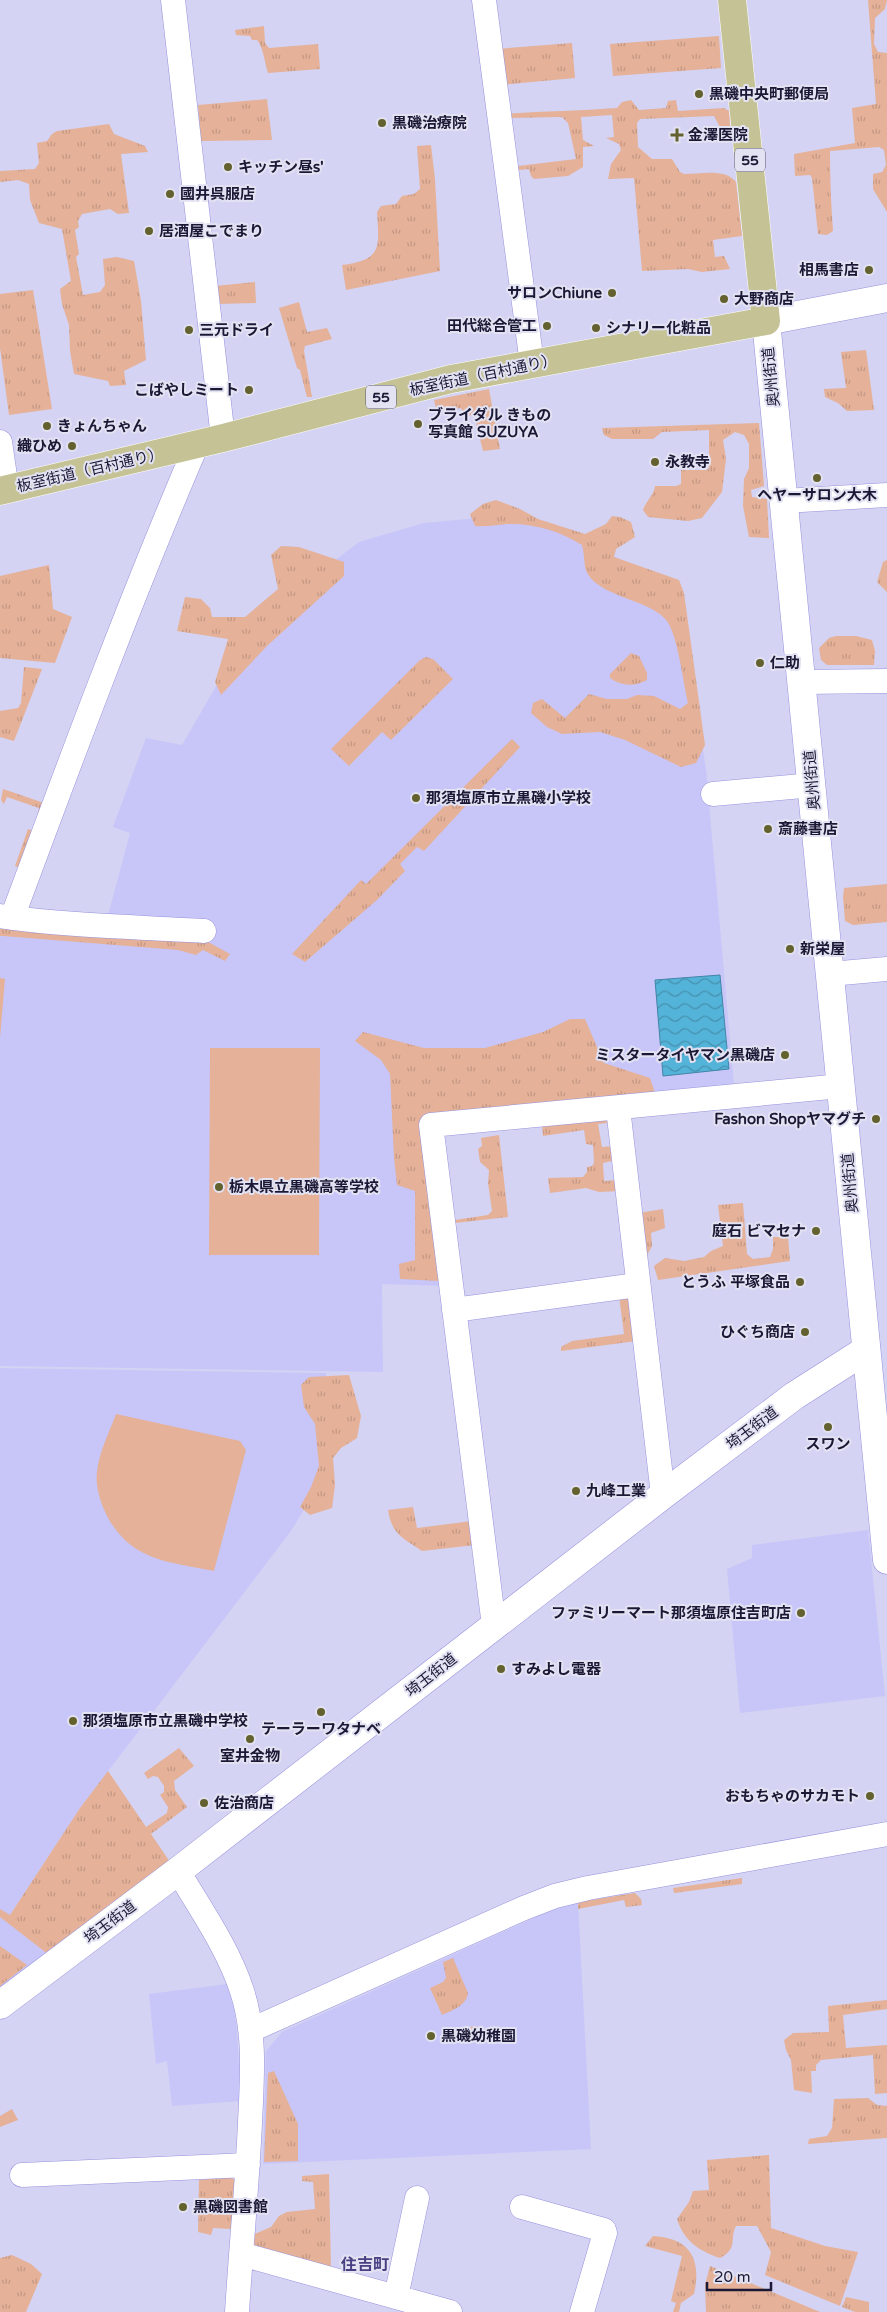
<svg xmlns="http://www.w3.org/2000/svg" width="887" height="2312" viewBox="0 0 887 2312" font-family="'Varela Round','Noto Sans JP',sans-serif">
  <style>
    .built { fill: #c8c6f9 }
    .grass { fill: url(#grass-tufts) }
    .garden { fill: #e5b198 }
    .water { fill: url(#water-waves); stroke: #4384a7 }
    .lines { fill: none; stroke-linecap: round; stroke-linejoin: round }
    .minor-casing { stroke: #9792dc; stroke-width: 25 }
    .tertiary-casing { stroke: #9792dc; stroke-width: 29 }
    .secondary-casing { stroke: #9792dc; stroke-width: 29 }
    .primary-casing { stroke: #fff; stroke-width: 29 }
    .minor { stroke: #fff; stroke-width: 24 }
    .tertiary { stroke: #fff; stroke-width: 28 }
    .secondary { stroke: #fff; stroke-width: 28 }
    .primary { stroke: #c5c396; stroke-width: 28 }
    .poi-dot { fill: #63612e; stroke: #e2e2f2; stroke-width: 2 }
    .labels { text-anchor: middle; stroke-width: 4; stroke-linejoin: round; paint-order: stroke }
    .shield { fill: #e2e2f2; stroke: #57556e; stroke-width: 1 }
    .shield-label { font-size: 14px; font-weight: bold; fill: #1b1835 }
    .poi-label { font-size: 15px; font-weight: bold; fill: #1b1835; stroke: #e2e2f2; text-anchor: start }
    .street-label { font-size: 15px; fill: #1b1835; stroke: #e2e2f2 }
    .neighbourhood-label { font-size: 16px; font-weight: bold; fill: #484082; stroke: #e2e2f2 }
  </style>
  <defs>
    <pattern id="grass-tufts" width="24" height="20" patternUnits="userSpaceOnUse" patternTransform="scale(1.25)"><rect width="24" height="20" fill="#e5b198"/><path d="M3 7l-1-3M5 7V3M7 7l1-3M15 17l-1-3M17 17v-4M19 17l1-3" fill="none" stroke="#c49884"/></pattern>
    <pattern id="water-waves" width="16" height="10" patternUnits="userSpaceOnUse" patternTransform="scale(1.25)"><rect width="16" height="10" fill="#54b3d8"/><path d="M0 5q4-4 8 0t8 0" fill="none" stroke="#4591b0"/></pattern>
  </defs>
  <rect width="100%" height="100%" fill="#d4d3f3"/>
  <!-- built -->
  <path class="built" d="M489,517l83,15 106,61 28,176 29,327 -304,30 19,160 -68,-2 1,88 -383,-6v-450l105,11 25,-94 -17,-6 33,-89 36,7 70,-121 107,-82 65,-19z
    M0,1368l326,5 -4,107 -31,51 -211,277 -74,113 43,34 -49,37z
    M868,1530l17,166 -145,17 -13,-144 25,-11v-13z
    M578,1902l13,247 -328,15 3,-113 16,-19 263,-119z
    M227,1984l7,24 3,23 4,70 -69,5 -5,-45 -11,3 -7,-70z"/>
  <!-- grass -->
  <path class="grass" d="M868,0h19l-2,9 -10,9 -1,26 4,8 9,1v159l-14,-23v-15l9,-2 4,-7 -2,-15 -5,-3 -49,4c0,27 1,53 3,80l-6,4 -9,-1 -6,-56 -2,-3 -15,1 -1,-22 61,-11 -3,-35 24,-4z
    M264,26l1,17 4,5 49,-4 2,25 -52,4c-3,-9 -5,-27 -11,-33h-5l-2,-4 -14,-1 -1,-5z
    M719,36l2,32 -108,8 -3,-32z
    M572,43l3,35 -76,7 -3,-36z
    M267,99l5,41 -71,1 -3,-36z
    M631,100l8,10 27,-2 2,-7 8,-1 2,11 46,-3 5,3 2,30 -4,-1 -13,-24 -74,3 -3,4 1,24 14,12h20l8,13 4,2c16,0 42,-6 52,8l6,54 -29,4 2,17 9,-1 6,13 -28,3 -14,-3 -46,2 -8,-93 -26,1 3,-15 10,-14 -2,-6 -13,-6 8,-1 -2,-22 -31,2 2,23 11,6 -11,1v20l-15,9 -34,3 -3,-3 -2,-7 -20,2 1,-4 66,-8 -8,-36 -6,-6 -57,1 -1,-4c38,-3 75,-3 113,-6l5,-6z
    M109,124l5,10 31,12 3,6 -27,2 8,59 -11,1 -8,-5 -28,5 -4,7 1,6 -4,3 4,24 -3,3 7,38 17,-3 5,-7 -2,-26 14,-2 17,4 7,40 5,59 -22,11 2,14 -16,1 -2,-5 -34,-7 -4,-23 -1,-26 -7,-21 -2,-15 11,-8 -9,-52 -23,-6 -9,-23 -1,-16 -11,-4 -18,2v-11l35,-2 4,-6 -2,-20 10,-2 5,-7 5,-3z
    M431,145l4,34 5,92 -94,19 -4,-25c41,-5 37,-18 35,-53l4,-6 15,-2 6,-8 12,-2 6,-5 -3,-43z
    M255,282l1,21 -38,1 -3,-18z
    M33,290l19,119 -43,6 -9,-67v-54z
    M299,302l8,30 20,-4 5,11 -27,7 -1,5 8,46h-5l-7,-27 -3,-2 -18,-60z
    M866,350l8,60 -27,1 -9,-8 -13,-6 -1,-8 22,-1 -5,-36z
    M489,389l11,60 -17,2 -9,-36 -10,1 -3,-8 -24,4 -3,-12z
    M759,423l5,63 -13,4 1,7 15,2 2,39 -20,-1 -6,-31 1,-27 5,-11v-24l-5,-9 -9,-3 -12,8 3,19 -4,33 -20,26 -14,3 -40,-4 -5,-7c3,-9 11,-15 12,-24h21l5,-2v-14h25l3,-2v-38l-47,2 -9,7h-41l-8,-4 -2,-7z
    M496,500l24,9 18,10 47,15 21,-10 6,-8 8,1 11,5 4,15 -19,12 -2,8 65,23 5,13 21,152 -9,18 -15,4 -56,-27 -25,-8 -38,2 -15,-7 -16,-14 2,-10 9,-4 23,19 24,-24 18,5h20l10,-4 17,1 26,13 8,-6c-5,-21 -10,-66 -21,-82 -17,-23 -75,-24 -82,-54 -1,-7 -1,-15 -3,-22 -22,-14 -49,-22 -75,-21 -11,1 -21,3 -32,2l-5,-12 13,-10z
    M281,546l18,1 45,15v14l-77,70 -46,49 -6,-13 13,-43 -51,-8 8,-34 16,2 9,9 2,9h33l33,-28 -7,-34z
    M887,560v32l-10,-10 6,-20z
    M49,565l4,44 19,8 -17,46 -55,-5v-82z
    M836,636h20l16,4 3,11 -1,14h-47l-6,-5 -2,-12 10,-10z
    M631,653l8,3 8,17v7c-12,7 -26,6 -37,-2v-4z
    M426,657l7,2 20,20 -62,61 -9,-8 -33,34 -18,-17 89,-89z
    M24,667l18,2 -28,72 -14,-4v-26l18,-3 3,-5z
    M512,739l8,8 -96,104 -7,-4 -17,17 5,7 -28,29 -72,62 -13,-8 69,-74 5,4z
    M3,789l44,15 -11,18 3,-14 -32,-11 -3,7 -3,-4z
    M28,829l8,3 -13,37 -8,-3z
    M887,884v38l-34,3 -8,-4 -2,-24 1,-9z
    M0,924l199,13 31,17 -5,7 -22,-11 -7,5 -18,-5 -175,-14h-3z
    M570,1019h15l19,44 46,15 6,18 -221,24 4,161 -39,-2 -1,-15 16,-4v-69l-18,-6 -3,-27 -4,-84 -9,-14 -26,-19 8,-9 61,16h61l58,-16z
    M607,1119l1,4 -10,1 4,23 13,-1 1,14 -13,3 1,18 15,-1 1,11 -21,1 -13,-4 -36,5 -2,-15 35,-1 4,-5v-5l5,-1 2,-3 -1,-18 -7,-1 -2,-14 -41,6 -1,-11z
    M499,1135l9,82 -53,6v-3l33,-5 4,-4 -4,-28 1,-13 -9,-8 -2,-13 4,-3 -1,-8z
    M743,1203l4,51 6,5 17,-2 3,-8v-12h15l2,24 -132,19 -4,-14 11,-8 19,3 20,-4 7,-6 12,-5 -5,-41z
    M663,1209l2,19 -14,5 1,13 -6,11 -13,-43z
    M619,1296h14l3,45 -75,10v-4l11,-6 52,-7z
    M349,1375l12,41 -4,22 -16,10 -8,10 2,27 -3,23 -22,7 -10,-8 11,-20 8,-21 -4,-42 -11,-17 -3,-22 8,-8z
    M413,1507l4,21 55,-7 3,24 -53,6c-19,-13 -30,-16 -34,-41z
    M179,1748l15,18 -20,15 1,9 12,17 -36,27 19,28 -121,93 -49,-38v-8l10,6 70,-107 28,-37 38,56 21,-14 1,-6 -8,-12 4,-3v-6l-6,-9 -5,-1 -5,3 -4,-6z
    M742,1878v6l-68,9 -1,-5z
    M635,1893l6,6 1,6 -16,2 -2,-7 -46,9v-7z
    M0,1946l27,19 -27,21z
    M453,1958l15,35c-2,13 -15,17 -26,22l-12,-27 13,-6 3,-4 -3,-16z
    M887,2000v9l-44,6 3,33 41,-3v48l-12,1 -2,-39 -52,5 -5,5v6h-5l1,22 -18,-3 -3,-30 -5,-10 -2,-10 9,-7 36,-1 -1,-26z
    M477,2026l2,5c-6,9 -14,10 -24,11l-6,-12z
    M274,2071l24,53v37l-34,1 4,-89z
    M868,2098l9,7 10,1v32l-79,6 1,-5 18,-3 5,-8 2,-29z
    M12,2109l6,11 -18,7v-11z
    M769,2155l2,73 54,18 33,6 -18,54 -75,-31 6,-23 -14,-26h-21c-7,13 3,22 -16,32 -21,-7 -36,-17 -43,-39l12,-17 4,-11 16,-1 -2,-30z
    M329,2174l2,96 -79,-22v-13l19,-8 8,-11 8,-4 28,-3 -2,-27 -11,-1v-5z
    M227,2177l7,2 2,4 -4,46 -19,-1 -2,7 -13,-3 1,-52z
    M653,2236c37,2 49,23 41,58l-13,9 -2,9h-6l3,-9 -5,-2 11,-45 -37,-10z
    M12,2255l19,9 11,10 -16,38h-26v-54z
    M710,2266l110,46h-114l-1,-27z
    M846,2297l23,5v10h-14l-13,-5z"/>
  <!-- garden -->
  <path class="garden" d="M0,978l5,1 -5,59z
    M210,1048h110l-1,207h-110z
    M116,1414l124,27 6,9 -32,121c-45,-9 -83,-10 -107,-55 -6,-12 -12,-29 -10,-44 2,-20 12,-39 19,-58z"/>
  <!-- water -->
  <path class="water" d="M720,975l9,94 -66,7 -8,-96z"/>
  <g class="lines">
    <defs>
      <path id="minor" d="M173,0l50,438
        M484,0l48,364
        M0,442l7,48
        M784,501l103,-6
        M802,682l85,-1
        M713,794l100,-9
        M0,916c68,10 136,11 204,15
        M12,918c59,-159 118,-318 185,-474
        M830,974l57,-5
        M618,1108l45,387
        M454,1310l183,-25
        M494,1626l-63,-501 410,-39
        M178,1871c23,39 50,77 64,120 14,43 10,87 8,132 -3,63 -9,126 -13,189
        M251,2030l273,-122 31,-12 33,-8 299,-54
        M22,2175l226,-10
        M522,2207l82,23 1,3 -23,79
        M241,2254l209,58
        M396,2297l21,-99"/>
      <path id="tertiary" d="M766,321l121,-23
        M0,2005l178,-134 485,-376 131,-99 72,-46"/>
      <path id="secondary" d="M766,321l121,1239"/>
      <path id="primary" d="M0,491l223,-53 228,-59 315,-58 -34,-321"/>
    </defs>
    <!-- minor casing -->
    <use href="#minor" class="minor-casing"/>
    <!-- tertiary casing -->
    <use href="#tertiary" class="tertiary-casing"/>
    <!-- secondary casing -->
    <use href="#secondary" class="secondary-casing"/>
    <!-- primary casing -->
    <use href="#primary" class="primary-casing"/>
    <!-- minor -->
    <use href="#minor" class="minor"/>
    <!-- tertiary -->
    <use href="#tertiary" class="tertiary"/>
    <!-- secondary -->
    <use href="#secondary" class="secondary"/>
    <!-- primary -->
    <use href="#primary" class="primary"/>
  </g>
  <!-- markers -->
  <g class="poi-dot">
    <circle cx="699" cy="94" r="5"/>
    <circle cx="382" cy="123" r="5"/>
    <path d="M674.5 127.5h5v5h5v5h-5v5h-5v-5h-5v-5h5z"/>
    <circle cx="228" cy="167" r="5"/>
    <circle cx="170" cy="194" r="5"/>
    <circle cx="149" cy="231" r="5"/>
    <circle cx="869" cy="270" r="5"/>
    <circle cx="612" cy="293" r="5"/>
    <circle cx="724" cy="299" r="5"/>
    <circle cx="547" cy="326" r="5"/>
    <circle cx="596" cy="328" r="5"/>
    <circle cx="189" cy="330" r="5"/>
    <circle cx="249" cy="390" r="5"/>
    <circle cx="418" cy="424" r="5"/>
    <circle cx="47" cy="426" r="5"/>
    <circle cx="72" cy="446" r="5"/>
    <circle cx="655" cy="462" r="5"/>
    <circle cx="817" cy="478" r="5"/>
    <circle cx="760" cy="663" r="5"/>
    <circle cx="416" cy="798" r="5"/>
    <circle cx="768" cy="829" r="5"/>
    <circle cx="790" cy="949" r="5"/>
    <circle cx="785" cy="1055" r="5"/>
    <circle cx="876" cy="1119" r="5"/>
    <circle cx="219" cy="1187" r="5"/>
    <circle cx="816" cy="1231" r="5"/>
    <circle cx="800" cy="1282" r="5"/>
    <circle cx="805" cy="1332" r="5"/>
    <circle cx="828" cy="1427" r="5"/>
    <circle cx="576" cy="1491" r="5"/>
    <circle cx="801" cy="1613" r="5"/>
    <circle cx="501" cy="1669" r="5"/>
    <circle cx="321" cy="1712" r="5"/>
    <circle cx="73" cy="1721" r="5"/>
    <circle cx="250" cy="1739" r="5"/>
    <circle cx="870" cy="1796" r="5"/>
    <circle cx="204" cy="1803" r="5"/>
    <circle cx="431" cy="2036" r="5"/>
    <circle cx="183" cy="2207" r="5"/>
  </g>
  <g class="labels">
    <!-- shield labels -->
    <g class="shield">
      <rect x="735" y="148.5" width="30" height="23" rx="4"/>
      <rect x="366" y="385.5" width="30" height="23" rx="4"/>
    </g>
    <g class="shield-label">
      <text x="750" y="165">55</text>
      <text x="381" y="402">55</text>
    </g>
    <!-- poi labels -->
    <g class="poi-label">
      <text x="709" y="99">黒磯中央町郵便局</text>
      <text x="392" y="128">黒磯治療院</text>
      <text x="688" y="140">金澤医院</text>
      <text x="238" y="172">キッチン昼s'</text>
      <text x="180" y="199">國井呉服店</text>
      <text x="159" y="236">居酒屋こでまり</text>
      <text x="859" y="275" text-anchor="end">相馬書店</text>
      <text x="602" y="298" text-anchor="end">サロンChiune</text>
      <text x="734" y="304">大野商店</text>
      <text x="537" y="331" text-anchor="end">田代総合管工</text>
      <text x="606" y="333">シナリー化粧品</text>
      <text x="199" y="335">三元ドライ</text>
      <text x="239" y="395" text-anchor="end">こばやしミート</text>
      <text x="428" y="420">ブライダル きもの<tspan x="428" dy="17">写真館 SUZUYA</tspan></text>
      <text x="57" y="431">きょんちゃん</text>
      <text x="62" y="451" text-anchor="end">織ひめ</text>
      <text x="665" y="467">永教寺</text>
      <text x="817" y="500" text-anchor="middle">ヘヤーサロン大木</text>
      <text x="770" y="668">仁助</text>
      <text x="426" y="803">那須塩原市立黒磯小学校</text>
      <text x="778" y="834">斎藤書店</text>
      <text x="800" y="954">新栄屋</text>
      <text x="775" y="1060" text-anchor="end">ミスタータイヤマン黒磯店</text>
      <text x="866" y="1124" text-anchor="end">Fashon Shopヤマグチ</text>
      <text x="229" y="1192">栃木県立黒磯高等学校</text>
      <text x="806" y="1236" text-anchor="end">庭石 ビマセナ</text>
      <text x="790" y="1287" text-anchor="end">とうふ 平塚食品</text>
      <text x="795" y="1337" text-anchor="end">ひぐち商店</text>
      <text x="828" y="1449" text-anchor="middle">スワン</text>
      <text x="586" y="1496">九峰工業</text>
      <text x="791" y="1618" text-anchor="end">ファミリーマート那須塩原住吉町店</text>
      <text x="511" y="1674">すみよし電器</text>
      <text x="83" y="1726">那須塩原市立黒磯中学校</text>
      <text x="321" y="1734" text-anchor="middle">テーラーワタナベ</text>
      <text x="250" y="1761" text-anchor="middle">室井金物</text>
      <text x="860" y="1801" text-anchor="end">おもちゃのサカモト</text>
      <text x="214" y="1808">佐治商店</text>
      <text x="441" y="2041">黒磯幼稚園</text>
      <text x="193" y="2212">黒磯図書館</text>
    </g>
    <!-- street labels -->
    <g class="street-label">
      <text transform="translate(483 375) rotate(-12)" y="5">板室街道（百村通り）</text>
      <text transform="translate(771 377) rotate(-96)" y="5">奥州街道</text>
      <text transform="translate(90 470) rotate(-13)" y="5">板室街道（百村通り）</text>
      <text transform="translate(812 780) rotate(-95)" y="5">奥州街道</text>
      <text transform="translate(850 1183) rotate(-95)" y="5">奥州街道</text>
      <text transform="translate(752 1428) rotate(-37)" y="5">埼玉街道</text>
      <text transform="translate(431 1675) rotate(-38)" y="5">埼玉街道</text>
      <text transform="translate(110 1922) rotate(-37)" y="5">埼玉街道</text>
    </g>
    <!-- neighbourhood labels -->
    <g class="neighbourhood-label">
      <text x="365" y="2270">住吉町</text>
    </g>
  </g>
  <!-- scale -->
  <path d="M707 2282v8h64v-8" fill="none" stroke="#1b1835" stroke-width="2.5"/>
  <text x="714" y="2282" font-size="15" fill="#1b1835" stroke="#e2e2f2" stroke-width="4" paint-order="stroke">20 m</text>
</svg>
